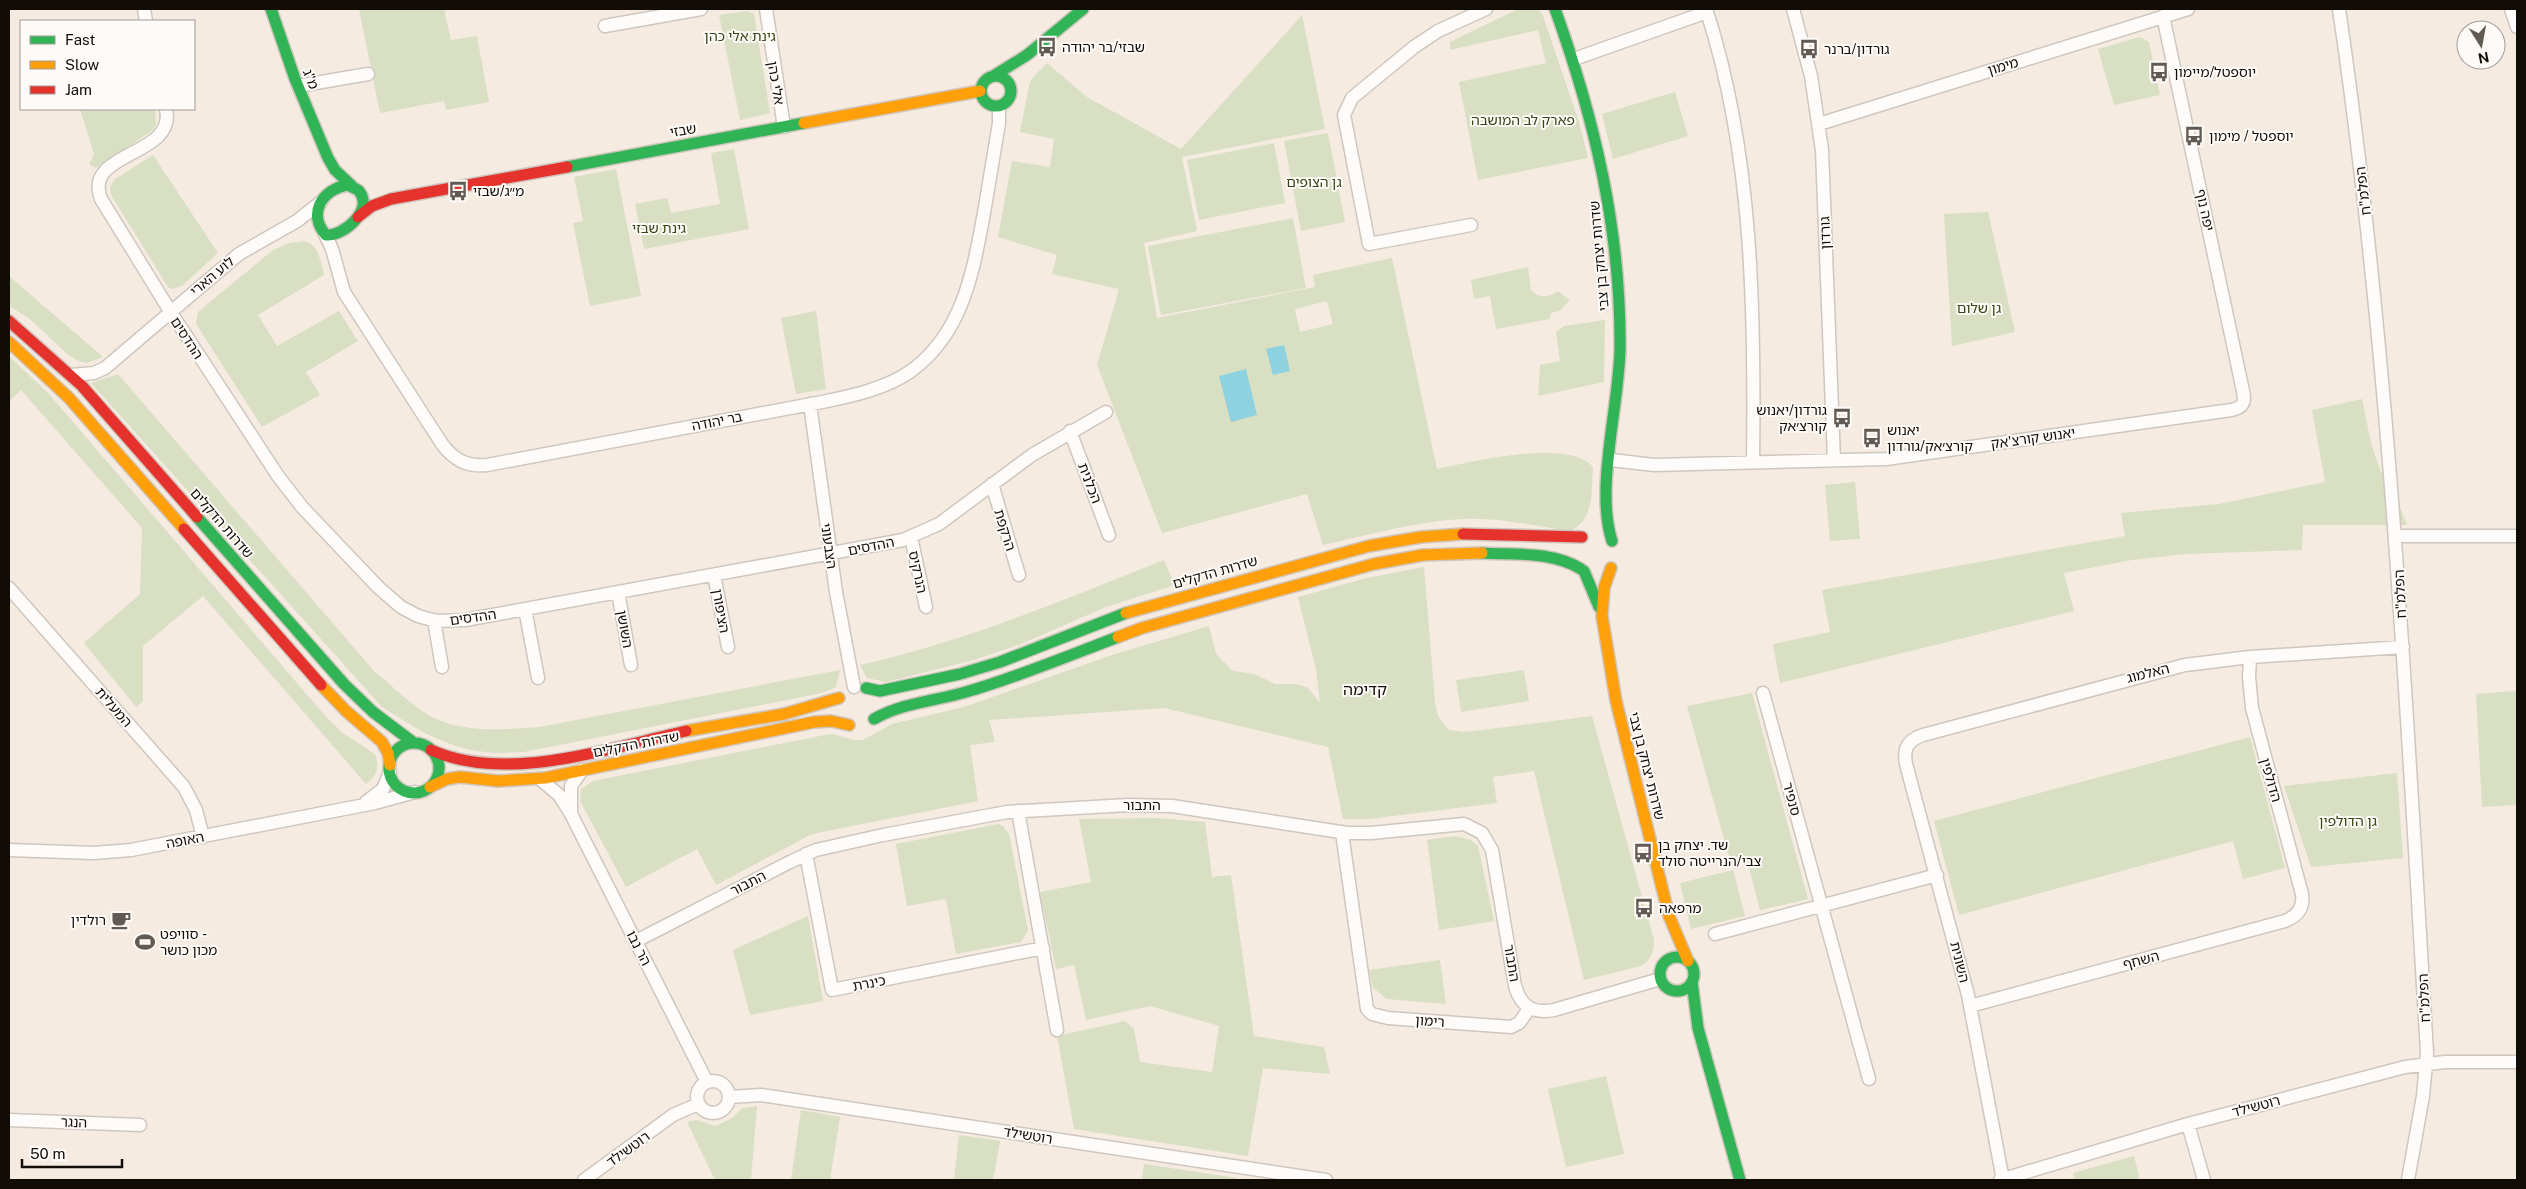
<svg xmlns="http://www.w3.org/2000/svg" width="2526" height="1189" viewBox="0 0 2526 1189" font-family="'Public Sans','Noto Sans Hebrew',sans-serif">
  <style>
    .green { fill: #d8dfc3; fill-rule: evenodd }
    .water { fill: #8dd2de }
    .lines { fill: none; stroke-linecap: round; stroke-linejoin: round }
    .street-casing { stroke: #cfc6be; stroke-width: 15 }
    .fast-casing { stroke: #cfc6be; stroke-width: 14 }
    .slow-casing { stroke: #cfc6be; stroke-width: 14 }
    .jam-casing { stroke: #cfc6be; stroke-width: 14 }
    .street { stroke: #fefcfa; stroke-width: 12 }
    .fast { stroke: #30b455; stroke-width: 11 }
    .slow { stroke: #ff9f0a; stroke-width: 11 }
    .jam { stroke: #e5322d; stroke-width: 11 }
    .labels { text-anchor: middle; stroke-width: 4; stroke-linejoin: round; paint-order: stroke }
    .park-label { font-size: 14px; fill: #344714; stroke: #fefaf7 }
    .poi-label { font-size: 14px; fill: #120c07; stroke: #fefaf7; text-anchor: start }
    .street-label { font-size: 14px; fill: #120c07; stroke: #fefaf7 }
    .quarter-label { font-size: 16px; fill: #120c07; stroke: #fefaf7 }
  </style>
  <rect width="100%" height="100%" fill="#f5ebe1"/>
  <!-- green -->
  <path class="green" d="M359,9h85l7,31 26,-4 12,66 -43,8 -2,-9 -64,12z
    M1518,9h19l5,4 37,109 9,36 -110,22 -19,-98 87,-19 -8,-33 -88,20v-8z
    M747,11l7,3 16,99 -30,7 -21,-105z
    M1302,15l23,114 -143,28 15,74 -53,12 13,75 158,-31 -2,-12 79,-17 45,211c34,-7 132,-31 156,-2 -2,23 2,53 -23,64 -35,-5 -72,-14 -107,-12 -47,2 -94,16 -140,26l-16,-51 -145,39 -65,-168 22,-76 -67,-15 5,-19 -59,-18 14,-76 38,6 4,-28 -34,-7 9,-46 3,-8 15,-15 40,34 94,52zM1327,301l6,23 -33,8 -5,-23z
    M2140,37l9,5 11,53 -46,10 -16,-56z
    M1675,92l13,44 -75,23 -11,-45z
    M80,109h75l1,15 -3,6 -57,38 -7,-4 5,-10z
    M1328,133l17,89 -44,9 -17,-90z
    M1274,143l11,60 -86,17 -12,-60z
    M734,149l15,80 -105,20 -9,-45 32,-6 4,15 49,-9 -9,-51z
    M153,155l65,98 -36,33 -10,3 -4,-2 -57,-92 -1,-8 5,-8z
    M616,169l25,127 -51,10 -17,-83 10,-2 -9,-44z
    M1988,212l27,120 -63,14 -8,-132z
    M1293,218l13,70 -145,27 -13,-69z
    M305,241c14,4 16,22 19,34l-66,40 19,31 62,-35 19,30 -52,31 14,23 -58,32 -62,-97 -4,-7 2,-11 75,-62 16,-7z
    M1528,267l3,23c10,9 17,8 27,1l12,9 -11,11 -8,2 -1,6 -54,10 -6,-33 -16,3 -3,-19z
    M9,276l94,81 -16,6 -9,-2 -11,-7 -37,-35 -21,-13z
    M816,311l10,78 -30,5 -15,-76z
    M1605,320l-1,62 -66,14 2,-31 20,-4 -4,-29 8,-6z
    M9,356l40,38 278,324 16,15 32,21c5,14 2,21 -9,30l-163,-188 -60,50v55l-7,6 -52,-64 56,-49 2,-66 -121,-138 -12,12z
    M118,374l256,297c16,13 31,28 48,40 33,23 78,19 117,16l301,-57 -4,17 -14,6 -298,59c-12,0 -25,2 -38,0 -38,-3 -74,-25 -105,-46l-290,-323z
    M2362,399l9,44 9,27 12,18 15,37h-104l-1,25 -116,4 -54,6 -68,13 10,38 -294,72 -7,-39 57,-12 -8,-42 303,-54 -4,-23 98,-9 106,-22 -13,-72z
    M1855,482l5,57 -30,2 -5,-56z
    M1164,560l11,25 -69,22 -85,37 -47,16 -88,22 -19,-4 -7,-13c106,-24 204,-65 304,-105z
    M1424,567l11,135 3,14 11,14 17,2 126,-16 62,224c0,12 -3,20 -13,26l-57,14 -50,-209 -41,6 4,26 -128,16h-26l-15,-72 -164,-39 -175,12 6,22 -25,3 8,56 -156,31 -12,3 -94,50 -19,-36 -71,38 -46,-86 1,-12 12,-8 232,-46 8,-1 20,6h10l29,-16 72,-17 148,-52 97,-29 7,28 17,17 22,3 20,10h21l11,3 13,16 -4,-33 -18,-73 69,-19z
    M1524,670l5,31 -68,11 -5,-32z
    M2517,691v114l-35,2 -6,-113z
    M1752,693l56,206 -48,11 -13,-51 -16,5 -44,-158z
    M2250,737l35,131 -42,11 -10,-38 -274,74 -25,-94z
    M2397,773l6,85 -92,9 -27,-81z
    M1158,818l47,4 7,55 19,-2 23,161 70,11 6,27 -67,-6 -15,88 -174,-27 -17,-93 68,-15 9,8 6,33 72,10 7,-46 -69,-20 -64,14 -12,-55 -18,4 -16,-77 51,-10 -12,-63z
    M998,824l5,2 6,8 19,96 -7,12 -65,12 -10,-55 -39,7 -11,-62z
    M1455,836l16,4 7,6 16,75 -55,9 -12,-90z
    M1733,870l12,46 -54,13 -11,-46z
    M808,916l15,85 -73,14 -17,-65z
    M1440,960l6,44 -59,-5 -14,-11 -4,-18z
    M1606,1076l18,78 -58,13 -18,-78z
    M757,1106l-6,74h-36l-28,-58 10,-2 18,6 16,-7 11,-11z
    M801,1110l39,7 -10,63h-39z
    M959,1135l41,6 -7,39h-39z
    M2134,1156l6,24h-65l-2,-7z
    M1144,1164l93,14 -1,2h-94z"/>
  <!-- water -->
  <path class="water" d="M1284,345l6,26 -17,4 -7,-26z
    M1246,369l11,46 -26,7 -12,-46z"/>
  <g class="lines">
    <defs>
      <path id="street" d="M144,9l2,12
        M766,9l18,118
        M1793,9l18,67 11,74 12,310
        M2339,9c51,346 67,695 88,1044l-4,43 -15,84
        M2511,9l6,18
        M605,26l96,-17
        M1574,59l133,-47c46,142 48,301 46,450
        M298,86l70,-12
        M166,109c11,48 -84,42 -65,90l69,112 108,165 24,31 76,80 23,20 17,9 18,5 29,-1 438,-80 36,-16 93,-69 74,-43
        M1819,124l369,-115
        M1471,225l-102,19 -25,-129 8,-17 62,-51 24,-16 48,-22
        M325,234l7,15 12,43 98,152c12,16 25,23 45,21l335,-63c30,-6 63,-13 89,-31 52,-38 62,-99 73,-158 5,-30 10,-60 15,-90v-17
        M71,375l23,-2 11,-5 134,-114 58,-33 24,-19
        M810,404l26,188 18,95
        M1070,431l39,104
        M1611,460l43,5 232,-6 345,-49c11,-2 15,-7 12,-19l-80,-375
        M992,484l27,91
        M2397,536h120
        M911,537l15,70
        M714,575l14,72
        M9,588l175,199 12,23 7,27
        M618,592l13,73
        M525,609l13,69
        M434,620l8,47
        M1763,693l106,386
        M540,779l19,16 12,19 136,268
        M366,802l17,-13 7,-17
        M1018,811l39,219
        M571,812v-26l11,-16
        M1342,833l25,176 5,5 16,4 123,9 8,-4 10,-14
        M9,850l85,3 37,-3 244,-47 40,-11
        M806,854l26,136 211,-42
        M1715,934l222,-59
        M636,941l154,-79 26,-12 67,-15 124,-23 121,-7 44,1 175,27h24l93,-9 18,9 10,17 23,136c6,21 18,28 39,24l106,-31
        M1970,1006l315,-85c13,-5 19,-14 17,-27l-50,-186 -3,-31 1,-20
        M697 1097a16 16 0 1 1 32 0a16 16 0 1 1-32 0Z
        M729,1097l32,-2 565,85
        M9,1120l131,5
        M2188,1124l16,56
        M584,1180l89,-65 25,-11
        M2000,1180l188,-56 217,-57 40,-5h72
        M2003,1180l-35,-185 -62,-231c-3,-16 2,-24 17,-29l262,-70 65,-8 153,-10"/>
      <path id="fast" d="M271,9l24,70 33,79 7,12 17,16
        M1555,9c40,111 66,222 65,340 -1,57 -25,140 -8,192
        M995,75l32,-20 56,-46
        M981 91a15 15 0 1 1 30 0a15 15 0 1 1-30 0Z
        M567,167l237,-44
        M348,185c3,2 9,4 11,6 15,18 -14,45 -33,44 -19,-21 -4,-46 22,-50z
        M197,517l147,167 29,28 41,31
        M1482,553c33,2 70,-2 99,16
        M1584,571l15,36
        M866,688l14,3 80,-17 40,-12 126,-49
        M874,719c28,-16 61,-18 92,-27 52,-15 102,-36 152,-55
        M389 768a25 25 0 1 1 50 0a25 25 0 1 1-50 0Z
        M1660 974a17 17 0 1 1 34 0a17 17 0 1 1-34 0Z
        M1692,982l6,46 42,152"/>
      <path id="slow" d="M804,123l176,-32
        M9,342l60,56 115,131
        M1611,568l-7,20 -2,28 14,85 53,215 19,45
        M1126,613l243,-67 52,-9 42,-3
        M1118,637l24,-9 232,-64 49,-9 59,-2
        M321,685l25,26 36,31 6,11 2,12
        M686,731l98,-17 55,-16
        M430,787l17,-8 13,-2 38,4 47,-3 269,-56 17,-1 18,4"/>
      <path id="jam" d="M358,217l14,-11 19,-7 176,-32
        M9,321l73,65 115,131
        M184,529l137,156
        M1463,534l119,3
        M431,750c76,34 178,-2 255,-19"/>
    </defs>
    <!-- street casing -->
    <use href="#street" class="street-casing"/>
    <!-- fast casing -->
    <use href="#fast" class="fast-casing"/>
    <!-- slow casing -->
    <use href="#slow" class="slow-casing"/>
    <!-- jam casing -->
    <use href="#jam" class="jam-casing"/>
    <!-- street -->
    <use href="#street" class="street"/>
    <!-- fast -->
    <use href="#fast" class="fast"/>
    <!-- slow -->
    <use href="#slow" class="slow"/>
    <!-- jam -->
    <use href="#jam" class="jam"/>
  </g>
  <!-- icons -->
  <defs>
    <symbol id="bus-bare" viewBox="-9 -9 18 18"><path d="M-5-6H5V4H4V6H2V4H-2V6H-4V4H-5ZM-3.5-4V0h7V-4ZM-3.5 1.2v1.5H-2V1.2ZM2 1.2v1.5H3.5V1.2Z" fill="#615a53" stroke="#fefaf7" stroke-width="2.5" paint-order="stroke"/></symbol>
    <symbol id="cafe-bare" viewBox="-9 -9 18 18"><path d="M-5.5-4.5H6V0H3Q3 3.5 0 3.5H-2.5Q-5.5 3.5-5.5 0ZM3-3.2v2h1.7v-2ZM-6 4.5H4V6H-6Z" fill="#615a53" stroke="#fefaf7" stroke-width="2.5" paint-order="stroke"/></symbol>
    <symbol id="stadium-bare" viewBox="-9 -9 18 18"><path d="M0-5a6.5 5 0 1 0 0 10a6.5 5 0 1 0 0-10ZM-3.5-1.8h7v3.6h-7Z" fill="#615a53" stroke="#fefaf7" stroke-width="2.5" paint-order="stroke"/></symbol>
  </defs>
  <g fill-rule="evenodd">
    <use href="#bus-bare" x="1033" y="33" width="28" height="28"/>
    <use href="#bus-bare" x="1795" y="35" width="28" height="28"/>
    <use href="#bus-bare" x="2145" y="58" width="28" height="28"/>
    <use href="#bus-bare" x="2180" y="122" width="28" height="28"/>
    <use href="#bus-bare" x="444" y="177" width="28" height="28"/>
    <use href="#bus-bare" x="1828" y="404" width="28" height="28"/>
    <use href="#bus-bare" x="1858" y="424" width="28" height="28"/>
    <use href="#bus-bare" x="1629" y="839" width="28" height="28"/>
    <use href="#bus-bare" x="1630" y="894" width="28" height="28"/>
    <use href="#cafe-bare" x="107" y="906" width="28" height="28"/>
    <use href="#stadium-bare" x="131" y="928" width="28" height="28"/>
  </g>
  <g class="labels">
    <!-- park labels -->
    <g class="park-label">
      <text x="740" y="41">גינת אלי כהן</text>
      <text x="1523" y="125">פארק לב המושבה</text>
      <text x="1314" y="187">גן הצופים</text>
      <text x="659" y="233">גינת שבזי</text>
      <text x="1979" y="313">גן שלום</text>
      <text x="2348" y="826">גן הדולפין</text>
    </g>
    <!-- poi labels -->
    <g class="poi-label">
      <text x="1062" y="52">שבזי/בר יהודה</text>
      <text x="1824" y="54">גורדון/ברנר</text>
      <text x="2174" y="77">יוספטל/מיימון</text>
      <text x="2209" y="141">יוספטל / מימון</text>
      <text x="473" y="196">מ״ג/שבזי</text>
      <text x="1827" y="415" text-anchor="end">גורדון/יאנוש<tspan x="1827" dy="16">קורצ׳אק</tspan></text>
      <text x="1887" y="435">יאנוש<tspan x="1887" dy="16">קורצ׳אק/גורדון</tspan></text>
      <text x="1658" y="850">שד. יצחק בן<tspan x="1658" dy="16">צבי/הנרייטה סולד</tspan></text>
      <text x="1659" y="913">מרפאה</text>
      <text x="106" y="925" text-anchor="end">רולדין</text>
      <text x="160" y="939">סוויפט -<tspan x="160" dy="16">מכון כושר</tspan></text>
    </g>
    <!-- street labels -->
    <g class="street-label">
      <text transform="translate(2003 66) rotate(-17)" y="5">מימון</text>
      <text transform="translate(311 79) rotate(68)" y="5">מ"ג</text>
      <text transform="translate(776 83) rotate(81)" y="5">אלי כהן</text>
      <text transform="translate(683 130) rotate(-10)" y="5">שבזי</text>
      <text transform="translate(2363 191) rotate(-97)" y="5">הפלמ"ח</text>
      <text transform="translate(2205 210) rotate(78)" y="5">יפה נוף</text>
      <text transform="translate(1825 233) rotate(-92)" y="5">גורדון</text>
      <text transform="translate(1599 256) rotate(-95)" y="5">שדרות יצחק בן צבי</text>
      <text transform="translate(212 276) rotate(-40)" y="5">לוע הארי</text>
      <text transform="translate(187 338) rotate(57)" y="5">ההדסים</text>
      <text transform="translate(717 421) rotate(-11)" y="5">בר יהודה</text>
      <text transform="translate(2033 438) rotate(-8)" y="5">יאנוש קורצ'אק</text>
      <text transform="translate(1090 483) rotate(69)" y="5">הכלנית</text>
      <text transform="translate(222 523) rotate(49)" y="5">שדרות הדקלים</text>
      <text transform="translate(1005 530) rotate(73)" y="5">הרקפת</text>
      <text transform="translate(829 546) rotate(82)" y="5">הצבעוני</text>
      <text transform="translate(871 546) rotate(-11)" y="5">ההדסים</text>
      <text transform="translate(918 572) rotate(78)" y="5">הנרקיס</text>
      <text transform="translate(1215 572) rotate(-16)" y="5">שדרות הדקלים</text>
      <text transform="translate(2400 594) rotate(-93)" y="5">הפלמ"ח</text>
      <text transform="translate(721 611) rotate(80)" y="5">הציפורן</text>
      <text transform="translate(473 617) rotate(-8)" y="5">ההדסים</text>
      <text transform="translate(625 629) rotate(80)" y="5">השושן</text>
      <text transform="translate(2148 673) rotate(-14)" y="5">האלמוג</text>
      <text transform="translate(114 707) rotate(49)" y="5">המעלית</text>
      <text transform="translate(636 744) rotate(-11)" y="5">שדרות הדקלים</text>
      <text transform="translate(1647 766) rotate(76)" y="5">שדרות יצחק בן צבי</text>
      <text transform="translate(2271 780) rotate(74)" y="5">הדולפין</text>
      <text transform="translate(1792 799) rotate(75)" y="5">סנפיר</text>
      <text x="1142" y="810">התבור</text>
      <text transform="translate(185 840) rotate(-11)" y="5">האופה</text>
      <text transform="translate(748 883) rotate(-27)" y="5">התבור</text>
      <text transform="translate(639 948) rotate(63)" y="5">הר נבו</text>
      <text transform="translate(2141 960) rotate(-15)" y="5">השחף</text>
      <text transform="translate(1960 962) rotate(76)" y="5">השונית</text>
      <text transform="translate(1512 963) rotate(81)" y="5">התבור</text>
      <text transform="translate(869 983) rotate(-11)" y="5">כינרת</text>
      <text transform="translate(2424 998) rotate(-93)" y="5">הפלמ"ח</text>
      <text transform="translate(1430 1021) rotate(4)" y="5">רימון</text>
      <text transform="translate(2256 1106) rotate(-15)" y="5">רוטשילד</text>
      <text transform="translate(74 1122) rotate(2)" y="5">הנגר</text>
      <text transform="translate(1028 1135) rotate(9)" y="5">רוטשילד</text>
      <text transform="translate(628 1149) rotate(-36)" y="5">רוטשילד</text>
    </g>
    <!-- quarter labels -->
    <g class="quarter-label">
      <text x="1365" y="695">קדימה</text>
    </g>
  </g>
  <!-- border -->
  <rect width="2526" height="1189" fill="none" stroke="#120c07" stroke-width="20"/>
  <!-- legend -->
  <rect x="20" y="20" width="175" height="90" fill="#fefaf7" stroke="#a09b97"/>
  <rect x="30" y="36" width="25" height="8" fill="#30b455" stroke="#a09b97"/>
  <text x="65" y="45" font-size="15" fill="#120c07">Fast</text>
  <rect x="30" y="61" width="25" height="8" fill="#ff9f0a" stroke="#a09b97"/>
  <text x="65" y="70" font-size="15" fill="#120c07">Slow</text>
  <rect x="30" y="86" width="25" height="8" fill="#e5322d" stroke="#a09b97"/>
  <text x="65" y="95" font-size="15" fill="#120c07">Jam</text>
  <!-- north arrow -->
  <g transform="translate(2481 45) rotate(169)"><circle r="24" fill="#fefaf7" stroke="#a09b97"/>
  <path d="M0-4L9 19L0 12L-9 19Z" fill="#615a53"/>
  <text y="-8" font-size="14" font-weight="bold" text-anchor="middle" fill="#120c07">N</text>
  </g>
  <!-- scale -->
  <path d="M22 1159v8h100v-8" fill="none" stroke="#120c07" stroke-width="2.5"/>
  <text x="30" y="1159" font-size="15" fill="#120c07" stroke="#fefaf7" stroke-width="4" paint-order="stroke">50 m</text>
</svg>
